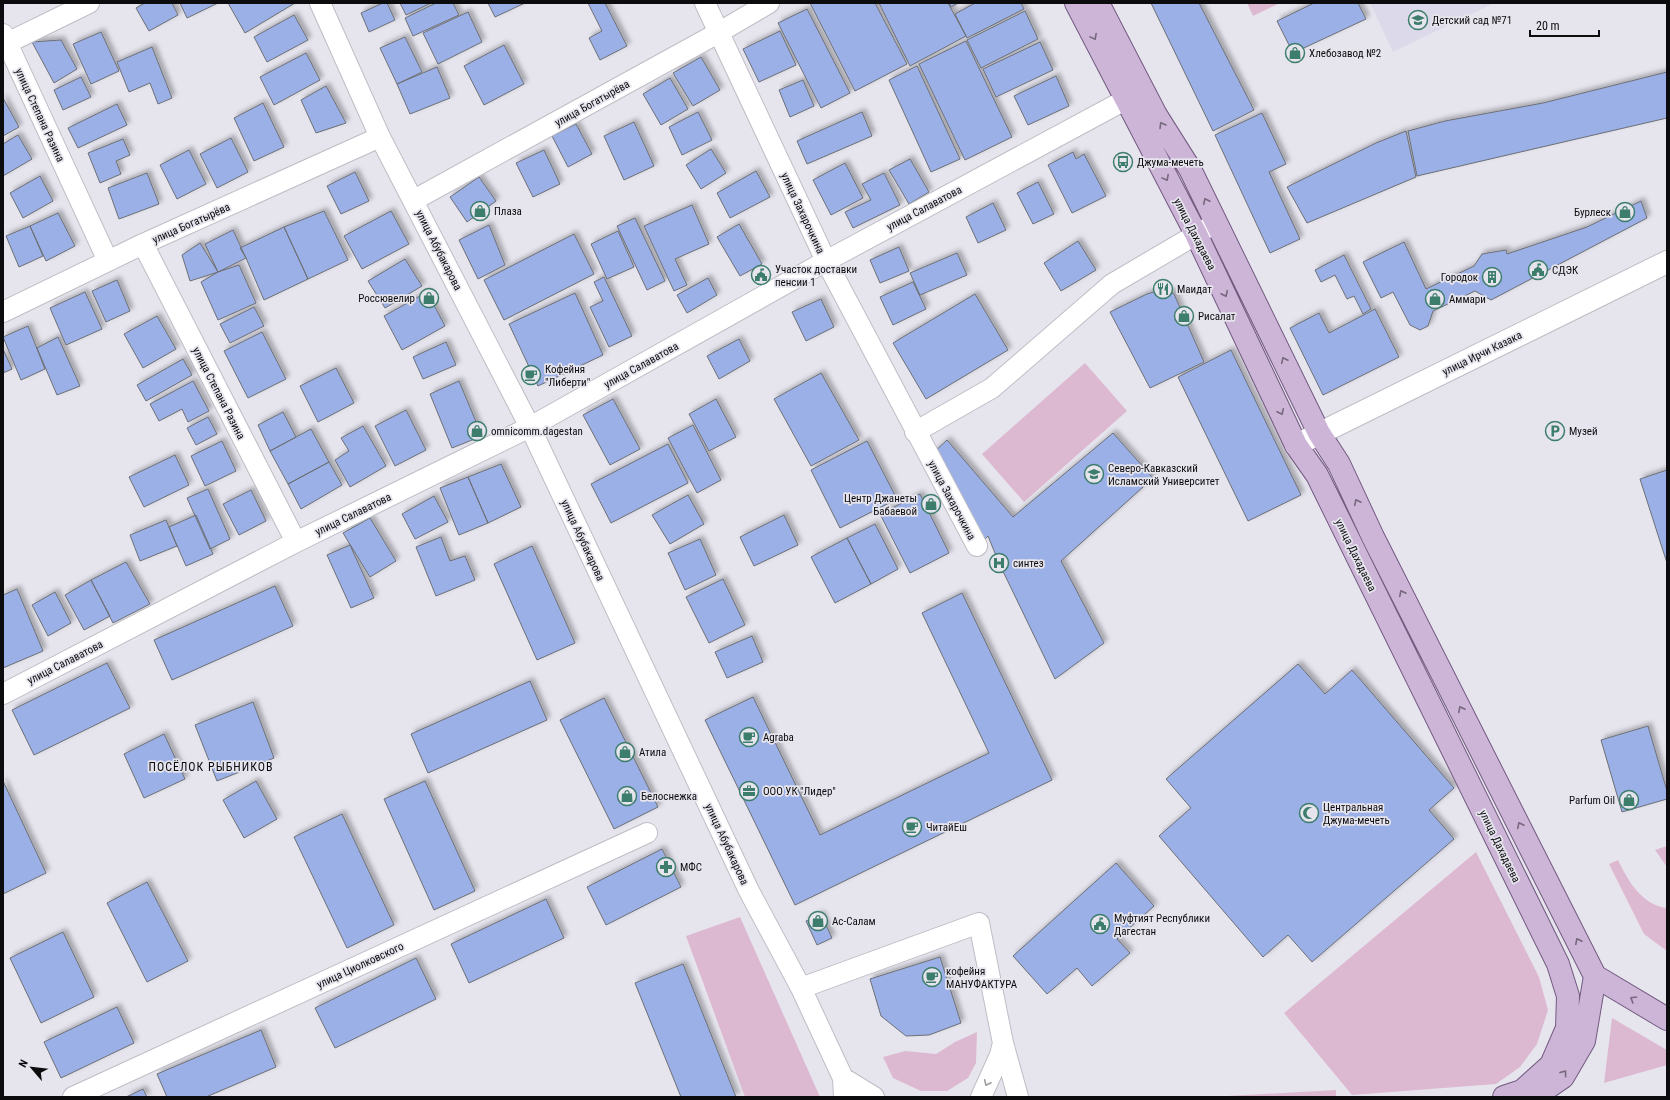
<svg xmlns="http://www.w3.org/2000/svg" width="1670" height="1100" viewBox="0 0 1670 1100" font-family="'Roboto Condensed',sans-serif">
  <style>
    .built { fill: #dcdaea }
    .green { fill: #ddb9d1 }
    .building { fill: #9bb0e6; stroke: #6c6f76; filter: url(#shadow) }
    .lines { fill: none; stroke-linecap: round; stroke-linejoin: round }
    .minor-casing { stroke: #bebdc5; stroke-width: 22 }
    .secondary-casing { stroke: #bebdc5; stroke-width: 24 }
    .primary-casing { stroke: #735a80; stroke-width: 24 }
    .minor { stroke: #fff; stroke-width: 20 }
    .secondary { stroke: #fff; stroke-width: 22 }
    .primary { stroke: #cdb5d7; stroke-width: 22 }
    .oneway { stroke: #76687d }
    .oneway2 { stroke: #9e9d9f }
    .labels { text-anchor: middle; stroke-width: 3.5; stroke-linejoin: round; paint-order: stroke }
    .poi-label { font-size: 11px; fill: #0c0b0e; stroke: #e6e5ee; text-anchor: start }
    .street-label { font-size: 11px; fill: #0c0b0e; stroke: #e6e5ee }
    .neighbourhood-label { font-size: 12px; letter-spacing: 1px; fill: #0c0b0e; stroke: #e6e5ee }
  </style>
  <defs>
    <filter id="shadow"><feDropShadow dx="3.5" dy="-3.5" stdDeviation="2" flood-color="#0004"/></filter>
  </defs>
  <rect width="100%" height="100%" fill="#e6e5ee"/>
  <!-- built -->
  <path class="built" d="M1370,3h124l-101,49z"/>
  <!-- green -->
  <path class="green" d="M1247,3h33l-27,13z
    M1085,363l42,48 -103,91 -42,-48z
    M1667,846v21l-12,-17z
    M1476,852l63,125 9,33 -11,34 -17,23 -24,17 -144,11 -68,-82z
    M1618,860c10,21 24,45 49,48v43l-23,-17 -35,-70z
    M740,917l80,180h-75l-59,-161z
    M1612,1018l55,32v15l-63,18z
    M977,1032l-1,31 -8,15 -21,13h-26l-28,-13 -10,-21 22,-6 31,3 19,-12z
    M1336,1090v7h-127z"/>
  <!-- building -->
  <path class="building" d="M145,3h27l6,12 -29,16 -13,-23z
    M180,3h38l-31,15z
    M228,3h67l-50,30z
    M383,3h4l8,17 -26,12 -8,-19z
    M400,3h31l-25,12z
    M436,3h17l6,12 -46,21 -8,-18z
    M488,3h37l-30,14z
    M588,3h17l22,43 -27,14 -11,-22 13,-7z
    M810,3h65l32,61 -52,27z
    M879,3h69l18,33 -56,30z
    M949,3h9l-7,4z
    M975,3h46l3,6 -57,29 -12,-24z
    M1151,3h48l55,107 -41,21z
    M1314,3h44l8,16 -73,34 -16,-32z
    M807,9l43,84 -29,15 -43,-85z
    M1025,11l13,28 -57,29 -14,-28z
    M468,12l14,30 -44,22 -15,-31z
    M294,15l14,25 -41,22 -13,-25z
    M780,31l16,34 -37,17 -16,-33z
    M101,32l18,39 -28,13 -18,-40z
    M405,37l17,35 -25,12 -17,-36z
    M61,40l16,29 -23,14 -22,-41z
    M966,41l46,96 -47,23 -46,-96z
    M1040,42l13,28 -57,27 -13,-28z
    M504,45l20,39 -40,21 -20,-39z
    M152,47l20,51 -14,6 -8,-21 -21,9 -12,-30z
    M306,53l14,27 -46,25 -14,-28z
    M701,57l19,33 -27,16 -20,-33z
    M917,66l43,93 -29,13 -42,-92z
    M437,67l13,31 -40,16 -13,-30z
    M1667,72v46l-250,58 -9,-45 37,-10 98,-18z
    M1056,76l13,30 -41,19 -14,-29z
    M81,77l10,20 -28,13 -9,-20z
    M670,78l18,31 -27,16 -18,-31z
    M803,80l11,26 -24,11 -11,-27z
    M326,86l20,37 -30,10 -15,-33z
    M3,98l16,29 -16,9z
    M263,103l21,44 -30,14 -20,-43z
    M117,104l10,21 -49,23 -10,-20z
    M698,112l14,28 -30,15 -13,-28z
    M862,112l10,24 -65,28 -10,-23z
    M1262,113l24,51 -17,8 31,67 -30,14 -55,-118z
    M634,122l20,44 -30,14 -20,-44z
    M576,124l16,30 -24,13 -16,-31z
    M1406,131l10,46 -109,46 -20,-36 89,-44z
    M18,135l14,24 -29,17v-32z
    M231,138l17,34 -31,16 -17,-34z
    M123,139l7,16 -14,6 5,13 -21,9 -12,-30z
    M711,149l15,24 -25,16 -15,-24z
    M189,150l17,34 -29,15 -17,-34z
    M544,150l16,34 -27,13 -17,-34z
    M1073,152l3,7 8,-5 22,42 -34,17 -24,-48z
    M910,159l19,33 -20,12 -20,-34z
    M845,163l18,35 -32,17 -18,-35z
    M756,171l14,26 -40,21 -13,-25z
    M355,172l14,29 -28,13 -14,-28z
    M147,173l12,31 -40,15 -11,-31z
    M884,173l16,32 -47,23 -8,-16 26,-12 -9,-16z
    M40,176l13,25 -30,17 -13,-25z
    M479,177l17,24 -29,21 -17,-25z
    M1038,182l16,32 -21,10 -16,-31z
    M1641,201l6,17 -156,82 -16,-9 -42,20 -5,15 -8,4 -10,-5 -17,-33 -12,6 -18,-36 41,-20 22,47 48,-23 8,-12 24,-4 1,4 80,-27z
    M993,203l13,27 -28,13 -12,-26z
    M692,205l17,39 -34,15 12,26 -13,6 -30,-65z
    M324,211l24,49 -40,19 -24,-52z
    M391,211l18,33 -47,25 -18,-33z
    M58,213l17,33 -29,15 -16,-35z
    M635,218l30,63 -18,9 -30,-64z
    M739,224l23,40 -22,12 -23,-39z
    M489,225l16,40 -27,14 -19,-39z
    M30,226l13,30 -24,11 -13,-31z
    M284,227l24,52 -44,21 -18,-42 -6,-10z
    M233,230l13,28 -28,14 -13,-28z
    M618,231l16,36 -27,12 -16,-35z
    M574,234l20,40 -90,46 -20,-40z
    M1078,241l18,29 -35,21 -17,-28z
    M200,243l18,29 -28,9 -8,-26z
    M899,247l10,24 -29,12 -10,-23z
    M957,253l10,22 -47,20 -10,-22z
    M1344,255l27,54 -8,5 -9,-18 -7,3 -12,-24 -14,7 -6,-12z
    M405,259l17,27 -37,22 -17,-27z
    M239,265l17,38 -38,17 -17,-38 17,-10z
    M604,277l28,59 -23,11 -19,-40 13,-6 -9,-19z
    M708,278l9,17 -30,18 -10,-18z
    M117,280l13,31 -24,11 -14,-31z
    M913,282l13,27 -33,16 -13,-28z
    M1163,289l11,5 30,68 -54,26 -40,-76 37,-18z
    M85,292l17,37 -36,16 -16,-37z
    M427,292l18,34 -43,24 -18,-34z
    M575,293l28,62 -65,31 -29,-62z
    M975,294l33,56 -82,49 -33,-56z
    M821,299l13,28 -28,14 -14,-29z
    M254,307l10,19 -34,17 -10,-19z
    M1375,309l24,48 -76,38 -33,-67 29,-15 10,20z
    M157,316l19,33 -33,19 -19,-34z
    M28,326l17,43 -24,11 -18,-43z
    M262,332l24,47 -38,19 -24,-47z
    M58,337l22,49 -23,9 -20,-47z
    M739,339l11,22 -31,18 -12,-23z
    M446,342l10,23 -33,14 -10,-22z
    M3,349l9,20 -9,4z
    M1231,350l70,145 -53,26 -70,-144z
    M183,359l9,16 -46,26 -9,-16z
    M336,368l18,35 -36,19 -18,-36z
    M821,373l38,67 -48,26 -37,-67z
    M193,381l16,30 -21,11 -6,-13 -23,12 -9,-17z
    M459,381l23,55 -30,12 -22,-54z
    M613,399l27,50 -30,16 -27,-50z
    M716,399l20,38 -27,14 -20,-37z
    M406,410l20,40 -31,16 -20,-40z
    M283,412l13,25 -26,14 -12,-26z
    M208,417l9,17 -21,11 -9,-17z
    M693,425l28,55 -24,13 -29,-55z
    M363,426l23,40 -36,21 -15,-27 14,-9 -8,-13z
    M311,429l18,33 -41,22 -18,-33z
    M1113,433l40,45 -92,83 43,82 -49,36 -56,-116 -11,-27 -3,3 -52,-86 14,-13 66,77z
    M222,441l14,30 -31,15 -14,-30z
    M867,441l30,58 -57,29 -29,-58z
    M668,444l20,39 -77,40 -20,-39z
    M175,455l14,30 -45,22 -15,-30z
    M329,462l13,23 -41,24 -13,-25z
    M501,464l20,43 -33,16 -20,-46z
    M1667,470v93l-27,-84z
    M468,477l20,46 -29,12 -19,-47z
    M208,489l22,50 -20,10 -23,-51z
    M251,490l15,31 -27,14 -16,-31z
    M920,494l29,59 -39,20 -30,-59z
    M688,495l16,29 -34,20 -18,-29z
    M434,496l14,26 -33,17 -13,-25z
    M196,515l17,39 -27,12 -17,-39z
    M784,515l14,30 -44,21 -14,-29z
    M370,518l26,43 -26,16 -27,-44z
    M166,520l11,26 -37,15 -10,-26z
    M875,524l23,45 -27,15 -24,-46z
    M441,537l9,24 15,-5 10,24 -39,16 -20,-49z
    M847,538l24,46 -36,19 -24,-46z
    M700,539l16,36 -31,15 -17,-37z
    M350,545l24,53 -23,10 -24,-53z
    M532,546l43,97 -38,17 -43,-96z
    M126,562l24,42 -37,19 -22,-43z
    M723,579l22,46 -36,18 -23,-46z
    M91,580l19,36 -26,14 -19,-35z
    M275,586l18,40 -121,54 -18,-40z
    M17,589l26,62 -40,17v-73z
    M55,592l16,31 -23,13 -16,-31z
    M962,593l90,187 -257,125 -90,-185 48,-23 67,138 169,-82 -67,-140z
    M752,636l11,26 -36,16 -12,-26z
    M107,663l23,45 -96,47 -22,-45z
    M1298,664l27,30 27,-24 102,118 -25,22 25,29 -142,123 -24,-27 -25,22 -104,-121 32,-28 -25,-29z
    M530,681l17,39 -119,53 -17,-39z
    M604,698l54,109 -44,22 -54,-109z
    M253,702l21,56 -57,23 -22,-56z
    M1648,726l19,65v8l-45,13 -21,-72z
    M164,734l21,45 -41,19 -20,-44z
    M3,781l43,92 -43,21z
    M256,781l21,38 -33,19 -21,-38z
    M425,781l50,110 -41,19 -50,-111z
    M342,814l52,111 -47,23 -53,-111z
    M662,849l19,38 -75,38 -19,-38z
    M1116,863l38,43 -37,33 13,14 -38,33 -15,-18 -30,26 -34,-38z
    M147,882l41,79 -41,21 -40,-79z
    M546,899l18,39 -95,45 -18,-39z
    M821,914l11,24 -15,7 -11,-24z
    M63,932l31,65 -53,26 -31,-65z
    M940,957l21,66 -32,12 -23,1 -25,-20 -11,-37z
    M416,958l20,41 -101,49 -20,-40z
    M683,964l53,133h-55l-46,-114z
    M117,1007l17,36 -73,35 -17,-36z
    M261,1030l15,37 -70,30h-39l-10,-23z
    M143,1089l4,8h-21z"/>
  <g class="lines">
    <defs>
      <path id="minor" d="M320,3l60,134 150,290 219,464 52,97 42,90 1,19
        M705,3l121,258 151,285
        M3,34l105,227
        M3,45l86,-42
        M414,200l304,-167 51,-30
        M143,244l153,298
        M3,312l140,-68 237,-107
        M915,432l77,-44 120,-104 97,-57
        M3,694l293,-152 234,-115 296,-166 299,-161 13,-9
        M801,988l178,-65 24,120 15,54
        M843,1078l31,19
        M73,1097l574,-264
        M981,1097l19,-42 3,-12"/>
      <path id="secondary" d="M1296,445l371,-183"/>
      <path id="primary" d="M1076,3l120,231 100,211 21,30 241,489 10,32 -1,32 -16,37 -29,26 -18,6
        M1098,3l58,112 34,54 129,264 20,31 34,73 222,439 -11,65 -21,36 -29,20
        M1595,976l72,43"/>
    </defs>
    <!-- minor casing -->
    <use href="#minor" class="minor-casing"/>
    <!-- secondary casing -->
    <use href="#secondary" class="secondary-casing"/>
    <!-- primary casing -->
    <use href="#primary" class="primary-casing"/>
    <!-- minor -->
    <use href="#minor" class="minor"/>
    <!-- secondary -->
    <use href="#secondary" class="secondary"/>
    <!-- primary -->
    <use href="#primary" class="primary"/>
  </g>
  <!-- one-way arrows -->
  <defs><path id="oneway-chevron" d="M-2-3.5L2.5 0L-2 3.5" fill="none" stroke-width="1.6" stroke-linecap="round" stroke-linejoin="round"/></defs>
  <g class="oneway">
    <use href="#oneway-chevron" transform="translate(1094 37) rotate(62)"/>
    <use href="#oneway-chevron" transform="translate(1162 125) rotate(-121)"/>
    <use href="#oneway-chevron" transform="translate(1166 178) rotate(62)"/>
    <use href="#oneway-chevron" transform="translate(1206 201) rotate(-116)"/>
    <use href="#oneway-chevron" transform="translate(1225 294) rotate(64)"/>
    <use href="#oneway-chevron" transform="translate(1284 360) rotate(-116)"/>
    <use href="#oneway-chevron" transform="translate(1281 412) rotate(65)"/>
    <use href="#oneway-chevron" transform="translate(1357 502) rotate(-116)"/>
    <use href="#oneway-chevron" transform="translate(1402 593) rotate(-117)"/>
    <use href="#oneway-chevron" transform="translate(1461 709) rotate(-117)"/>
    <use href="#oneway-chevron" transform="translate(1520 825) rotate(-117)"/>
    <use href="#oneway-chevron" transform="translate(1578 941) rotate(-117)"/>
    <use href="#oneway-chevron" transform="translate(1633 999) rotate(-149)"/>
    <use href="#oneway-chevron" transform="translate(1564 1073) rotate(-54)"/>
  </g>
  <use class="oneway2" href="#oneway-chevron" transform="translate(987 1083) rotate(115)"/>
  <!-- icons -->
  <defs>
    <symbol id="school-ring" viewBox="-11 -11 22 22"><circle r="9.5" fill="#e6e5ee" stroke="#3d7d6c" stroke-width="1.5"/><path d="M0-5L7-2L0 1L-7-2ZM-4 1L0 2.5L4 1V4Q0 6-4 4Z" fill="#3d7d6c"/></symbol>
    <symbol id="shop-ring" viewBox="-11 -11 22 22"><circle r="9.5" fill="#e6e5ee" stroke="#3d7d6c" stroke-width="1.5"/><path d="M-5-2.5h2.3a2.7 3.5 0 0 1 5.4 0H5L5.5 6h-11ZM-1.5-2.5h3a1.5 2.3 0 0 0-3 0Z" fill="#3d7d6c"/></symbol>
    <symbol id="bus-ring" viewBox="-11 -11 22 22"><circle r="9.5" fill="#e6e5ee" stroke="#3d7d6c" stroke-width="1.5"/><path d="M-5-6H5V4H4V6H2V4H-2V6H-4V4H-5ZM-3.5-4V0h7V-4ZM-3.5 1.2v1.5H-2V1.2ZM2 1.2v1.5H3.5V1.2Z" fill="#3d7d6c"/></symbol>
    <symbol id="civic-ring" viewBox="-11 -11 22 22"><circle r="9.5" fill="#e6e5ee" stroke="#3d7d6c" stroke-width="1.5"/><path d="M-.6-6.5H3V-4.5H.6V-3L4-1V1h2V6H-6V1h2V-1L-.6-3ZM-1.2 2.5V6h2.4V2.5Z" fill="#3d7d6c"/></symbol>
    <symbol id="building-ring" viewBox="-11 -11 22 22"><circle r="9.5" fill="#e6e5ee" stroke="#3d7d6c" stroke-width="1.5"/><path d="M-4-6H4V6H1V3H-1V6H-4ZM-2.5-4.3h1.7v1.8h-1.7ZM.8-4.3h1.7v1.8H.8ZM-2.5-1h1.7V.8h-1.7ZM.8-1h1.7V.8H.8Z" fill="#3d7d6c"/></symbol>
    <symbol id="restaurant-ring" viewBox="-11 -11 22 22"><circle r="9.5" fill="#e6e5ee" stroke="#3d7d6c" stroke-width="1.5"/><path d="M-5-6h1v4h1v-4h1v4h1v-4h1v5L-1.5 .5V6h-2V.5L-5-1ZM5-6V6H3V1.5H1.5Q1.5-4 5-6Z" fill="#3d7d6c"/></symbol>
    <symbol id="cafe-ring" viewBox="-11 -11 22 22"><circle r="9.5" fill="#e6e5ee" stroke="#3d7d6c" stroke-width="1.5"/><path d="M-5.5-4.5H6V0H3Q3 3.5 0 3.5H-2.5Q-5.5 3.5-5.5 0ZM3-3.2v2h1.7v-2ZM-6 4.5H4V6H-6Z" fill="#3d7d6c"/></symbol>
    <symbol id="parking-ring" viewBox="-11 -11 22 22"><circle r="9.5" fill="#e6e5ee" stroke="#3d7d6c" stroke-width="1.5"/><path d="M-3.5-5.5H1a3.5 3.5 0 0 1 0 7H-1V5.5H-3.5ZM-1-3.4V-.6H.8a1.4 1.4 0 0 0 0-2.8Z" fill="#3d7d6c"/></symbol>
    <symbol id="university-ring" viewBox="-11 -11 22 22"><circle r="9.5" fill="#e6e5ee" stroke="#3d7d6c" stroke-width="1.5"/><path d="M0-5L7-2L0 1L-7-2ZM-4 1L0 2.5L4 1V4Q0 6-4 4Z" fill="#3d7d6c"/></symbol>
    <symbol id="hospital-ring" viewBox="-11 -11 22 22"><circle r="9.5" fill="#e6e5ee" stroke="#3d7d6c" stroke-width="1.5"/><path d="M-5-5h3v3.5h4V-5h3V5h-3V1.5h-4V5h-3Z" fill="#3d7d6c"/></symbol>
    <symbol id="office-ring" viewBox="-11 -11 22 22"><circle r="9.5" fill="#e6e5ee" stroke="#3d7d6c" stroke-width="1.5"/><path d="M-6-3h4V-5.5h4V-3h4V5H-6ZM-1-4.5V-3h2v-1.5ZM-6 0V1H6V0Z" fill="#3d7d6c"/></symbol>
    <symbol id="mosque-ring" viewBox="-11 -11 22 22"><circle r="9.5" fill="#e6e5ee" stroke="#3d7d6c" stroke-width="1.5"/><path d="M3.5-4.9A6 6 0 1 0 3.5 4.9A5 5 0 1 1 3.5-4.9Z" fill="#3d7d6c"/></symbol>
    <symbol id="pharmacy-ring" viewBox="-11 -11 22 22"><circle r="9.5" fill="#e6e5ee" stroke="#3d7d6c" stroke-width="1.5"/><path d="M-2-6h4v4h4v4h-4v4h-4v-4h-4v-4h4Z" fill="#3d7d6c"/></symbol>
  </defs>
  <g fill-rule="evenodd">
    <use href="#school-ring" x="1407" y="9" width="22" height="22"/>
    <use href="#shop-ring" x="1284" y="42" width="22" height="22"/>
    <use href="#bus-ring" x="1112" y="151" width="22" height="22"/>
    <use href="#shop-ring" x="469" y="200" width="22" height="22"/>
    <use href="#shop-ring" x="1614" y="201" width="22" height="22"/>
    <use href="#civic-ring" x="1527" y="259" width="22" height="22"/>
    <use href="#civic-ring" x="750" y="264" width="22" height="22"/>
    <use href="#building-ring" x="1481" y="266" width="22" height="22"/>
    <use href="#restaurant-ring" x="1152" y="278" width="22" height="22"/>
    <use href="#shop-ring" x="418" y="287" width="22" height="22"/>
    <use href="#shop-ring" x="1424" y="288" width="22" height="22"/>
    <use href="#shop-ring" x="1173" y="305" width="22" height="22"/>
    <use href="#cafe-ring" x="520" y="364" width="22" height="22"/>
    <use href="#shop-ring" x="466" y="420" width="22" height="22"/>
    <use href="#parking-ring" x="1544" y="420" width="22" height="22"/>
    <use href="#university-ring" x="1083" y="463" width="22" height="22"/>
    <use href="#shop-ring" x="920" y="493" width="22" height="22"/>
    <use href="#hospital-ring" x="988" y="552" width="22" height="22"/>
    <use href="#cafe-ring" x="738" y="726" width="22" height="22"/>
    <use href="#shop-ring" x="614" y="741" width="22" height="22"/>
    <use href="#office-ring" x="738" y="780" width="22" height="22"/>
    <use href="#shop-ring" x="616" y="785" width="22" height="22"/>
    <use href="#shop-ring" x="1618" y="789" width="22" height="22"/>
    <use href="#mosque-ring" x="1298" y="802" width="22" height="22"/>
    <use href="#cafe-ring" x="901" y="816" width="22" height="22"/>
    <use href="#pharmacy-ring" x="655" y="856" width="22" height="22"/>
    <use href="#shop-ring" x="807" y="910" width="22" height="22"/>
    <use href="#civic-ring" x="1089" y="913" width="22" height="22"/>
    <use href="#cafe-ring" x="921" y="966" width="22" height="22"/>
  </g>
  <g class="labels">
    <!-- poi labels -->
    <g class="poi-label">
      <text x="1432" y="24">Детский сад №71</text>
      <text x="1309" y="57">Хлебозавод №2</text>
      <text x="1137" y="166">Джума-мечеть</text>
      <text x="494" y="215">Плаза</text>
      <text x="1611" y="216" text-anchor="end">Бурлеск</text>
      <text x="775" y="273">Участок доставки<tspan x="775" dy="13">пенсии 1</tspan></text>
      <text x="1552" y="274">СДЭК</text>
      <text x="1478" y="281" text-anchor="end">Городок</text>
      <text x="1177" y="293">Маидат</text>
      <text x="415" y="302" text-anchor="end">Россювелир</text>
      <text x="1449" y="303">Аммари</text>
      <text x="1198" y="320">Рисалат</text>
      <text x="545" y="373">Кофейня<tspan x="545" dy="13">"Либерти"</tspan></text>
      <text x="491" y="435">omnicomm.dagestan</text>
      <text x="1569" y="435">Музей</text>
      <text x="1108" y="472">Северо-Кавказский<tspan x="1108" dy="13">Исламский Университет</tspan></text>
      <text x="917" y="502" text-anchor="end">Центр Джанеты<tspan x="917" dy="13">Бабаевой</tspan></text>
      <text x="1013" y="567">синтез</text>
      <text x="763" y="741">Agraba</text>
      <text x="639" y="756">Атила</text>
      <text x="763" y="795">ООО УК "Лидер"</text>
      <text x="641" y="800">Белоснежка</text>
      <text x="1615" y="804" text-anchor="end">Parfum Oil</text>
      <text x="1323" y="811">Центральная<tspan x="1323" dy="13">Джума-мечеть</tspan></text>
      <text x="926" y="831">ЧитайЕш</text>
      <text x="680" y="871">МФС</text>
      <text x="1114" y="922">Муфтият Республики<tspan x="1114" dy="13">Дагестан</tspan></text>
      <text x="832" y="925">Ас-Салам</text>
      <text x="946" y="975">кофейня<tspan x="946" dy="13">МАНУФАКТУРА</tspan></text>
    </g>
    <!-- street labels -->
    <g class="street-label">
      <text transform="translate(592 103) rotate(-29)" y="4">улица Богатырёва</text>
      <text transform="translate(40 115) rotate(65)" y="4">улица Степана Разина</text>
      <text transform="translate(924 208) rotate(-28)" y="4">улица Салаватова</text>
      <text transform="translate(803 213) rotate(65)" y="4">улица Захарочкина</text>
      <text transform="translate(191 223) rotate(-24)" y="4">улица Богатырёва</text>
      <text transform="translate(1195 234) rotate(63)" y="4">улица Дахадаева</text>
      <text transform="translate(439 250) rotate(63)" y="4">улица Абубакарова</text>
      <text transform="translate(1482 353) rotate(-26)" y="4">улица Ирчи Казака</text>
      <text transform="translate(641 365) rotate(-29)" y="4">улица Салаватова</text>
      <text transform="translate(219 393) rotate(63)" y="4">улица Степана Разина</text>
      <text transform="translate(952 500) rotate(62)" y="4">улица Захарочкина</text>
      <text transform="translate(353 514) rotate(-26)" y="4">улица Салаватова</text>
      <text transform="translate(583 540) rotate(65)" y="4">улица Абубакарова</text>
      <text transform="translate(1356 555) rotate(64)" y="4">улица Дахадаева</text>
      <text transform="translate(65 662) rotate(-27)" y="4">улица Салаватова</text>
      <text transform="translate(727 844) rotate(65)" y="4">улица Абубакарова</text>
      <text transform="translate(1500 846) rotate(64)" y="4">улица Дахадаева</text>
      <text transform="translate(360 965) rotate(-25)" y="4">улица Циолковского</text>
    </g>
    <!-- neighbourhood labels -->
    <g class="neighbourhood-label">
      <text x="211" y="771">ПОСЁЛОК РЫБНИКОВ</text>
    </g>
  </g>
  <!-- border -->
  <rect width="1670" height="1100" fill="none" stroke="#0c0b0e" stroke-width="8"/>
  <!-- north arrow -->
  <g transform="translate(32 1068) rotate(298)" stroke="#e6e5ee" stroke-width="3" paint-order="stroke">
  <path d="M0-3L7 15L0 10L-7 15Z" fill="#0c0b0e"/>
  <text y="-6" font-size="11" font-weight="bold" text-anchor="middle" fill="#0c0b0e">N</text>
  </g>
  <!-- scale -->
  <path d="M1530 30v6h69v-6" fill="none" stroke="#0c0b0e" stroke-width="2"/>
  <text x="1536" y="30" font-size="12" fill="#0c0b0e" stroke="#e6e5ee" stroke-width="3" paint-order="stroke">20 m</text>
</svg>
